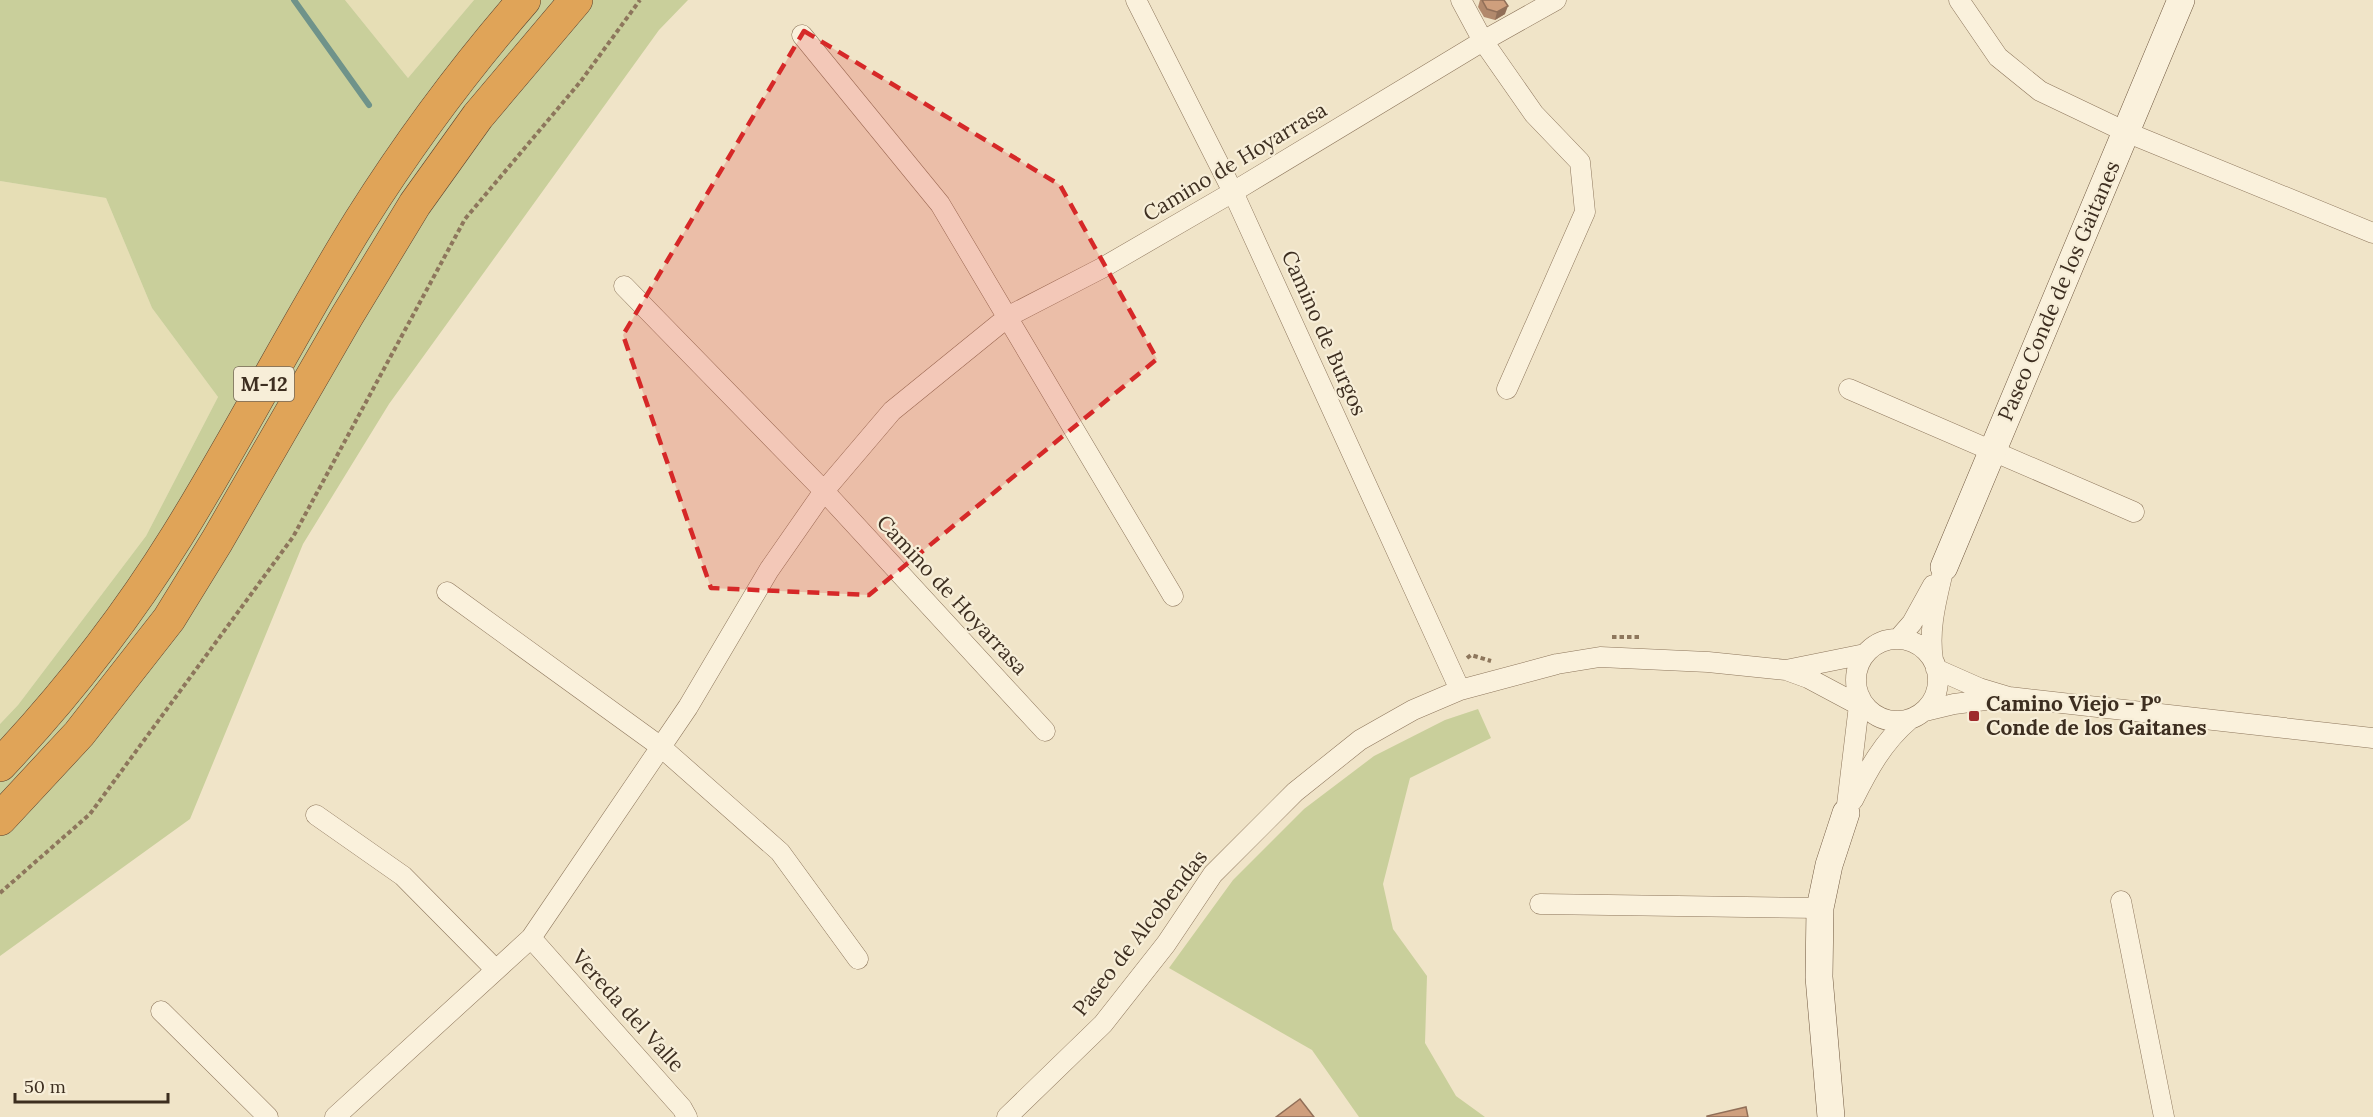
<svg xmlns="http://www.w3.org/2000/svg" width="2373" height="1117" viewBox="0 0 2373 1117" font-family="Lora,serif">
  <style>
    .farmland { fill: #e6deb5 }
    .green { fill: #c9cf9b }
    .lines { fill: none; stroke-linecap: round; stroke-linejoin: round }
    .stream { stroke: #6f938a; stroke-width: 6 }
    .street-casing { stroke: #8d765c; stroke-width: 21 }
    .secondary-casing { stroke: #6f573f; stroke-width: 28 }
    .highway-casing { stroke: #5b4430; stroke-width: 34 }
    .path { stroke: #8d765c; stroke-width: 4; stroke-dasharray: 4.5 3; stroke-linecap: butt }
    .street { stroke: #faf1dc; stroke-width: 20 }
    .secondary { stroke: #faf1dc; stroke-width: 27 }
    .highway { stroke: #e0a458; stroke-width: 33 }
    .wall { fill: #b2896c }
    .shaded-wall { fill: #916f58 }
    .building { fill: #cf9f7d; stroke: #916f58; stroke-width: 1.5 }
    .marked { fill: #d62828; fill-opacity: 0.2; stroke: #d62828; stroke-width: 4.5; stroke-dasharray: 12 8; stroke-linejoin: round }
    .poi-dot { fill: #9e2a2b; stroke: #f7eed8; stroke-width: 2 }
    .labels { text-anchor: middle; stroke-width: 4.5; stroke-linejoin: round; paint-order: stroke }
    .shield { fill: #f7eed8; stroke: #756857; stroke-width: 1.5 }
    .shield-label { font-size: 20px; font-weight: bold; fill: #3d2e20 }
    .street-label { font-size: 21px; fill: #3d2e20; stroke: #f7eed8 }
    .poi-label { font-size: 21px; font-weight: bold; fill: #3d2e20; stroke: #f7eed8; text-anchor: start }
  </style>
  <rect width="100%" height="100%" fill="#f0e4c8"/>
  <!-- farmland -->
  <path class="farmland" d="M345,0h129l-66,78z
    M0,181l106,17 46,110 66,89 -72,139 -128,169 -18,19z"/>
  <!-- green -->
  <path class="green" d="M0,0h345l63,78 66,-78h214l-29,30 -270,374 -86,140 -113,275 -190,137v-232l18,-19 128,-169 72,-139 -66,-89 -46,-110 -106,-17z
    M1478,709l13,29 -81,40 -27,106 10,45 34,47 -2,67 31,53 29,21h-126l-47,-67 -143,-82 64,-88 71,-71 70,-53 71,-36z"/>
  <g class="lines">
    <!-- stream -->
    <path class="stream" d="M294,0l75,105"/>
    <defs>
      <path id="street" d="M1136,0l97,192 227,498
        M1461,0l22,41 51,73 46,48 5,50 -78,177
        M1959,0l39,57 42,34 86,41 247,101
        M802,35l138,169 233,392
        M624,286l200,205 221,240
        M1849,389l285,123
        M447,592l214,155 119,105 78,107
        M1898,639l14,-16 21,-38
        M1856 680a41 41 0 1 1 82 0a41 41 0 1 1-82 0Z
        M1933,660c-5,-32 4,-62 11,-93
        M1936,669l43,19 30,9 364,41
        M1786,670l79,-16
        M1925,711l29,-7 47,-6
        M1853,800c15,-30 30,-58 56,-80
        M1846,813l14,-116
        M316,815l87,61 93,94
        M2121,901l43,216
        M1540,904l280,4
        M531,938l151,170 5,9
        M161,1011l107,106
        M335,1117l196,-179 157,-231 81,-137 55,-79 68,-80 117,-95 93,-48 131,-76 250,-151 73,-41
        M1007,1117l96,-93 63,-80 47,-70 82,-82 65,-52 53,-30 47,-20 97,-26 43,-7 108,5 78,8 22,8 60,32"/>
      <path id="secondary" d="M1944,567l237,-567
        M1831,1117l-12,-140 1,-69 9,-43 17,-52"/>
      <path id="highway" d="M0,765c66,-70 126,-147 177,-229 64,-103 119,-212 183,-315 49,-78 104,-152 164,-221
        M0,819l79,-85 90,-115 48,-78 130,-225 68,-112 63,-88 98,-116"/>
    </defs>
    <!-- street casing -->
    <use href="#street" class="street-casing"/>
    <!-- secondary casing -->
    <use href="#secondary" class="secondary-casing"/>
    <!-- highway casing -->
    <use href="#highway" class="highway-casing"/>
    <!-- path -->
    <path class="path" d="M1612,637h28
      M1467,658l4,-3 20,6
      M0,893l90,-79 203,-277 172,-318 116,-138 59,-81"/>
    <!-- street -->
    <use href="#street" class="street"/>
    <!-- secondary -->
    <use href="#secondary" class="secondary"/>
    <!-- highway -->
    <use href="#highway" class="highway"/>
  </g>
  <!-- wall -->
  <path class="wall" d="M1480,0h24l1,14 -10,6 -11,-3 -6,-10z"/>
  <!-- shaded-wall -->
  <path class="shaded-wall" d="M1508,6l-3,8 -10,6 2,-8z"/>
  <!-- building -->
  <path class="building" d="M1482,0h22l4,6 -11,6 -10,-3z
    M1300,1099l14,18h-38z
    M1746,1107l2,10h-41v-1z"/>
  <!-- marked area -->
  <path class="marked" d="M804,31l256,154 97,174 -288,236 -158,-7 -88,-253z"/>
  <!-- markers -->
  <rect class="poi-dot" x="1968" y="710" width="12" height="12" rx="3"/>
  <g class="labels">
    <!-- shield labels -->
    <rect class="shield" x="234" y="367" width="60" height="34" rx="4.5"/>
    <g class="shield-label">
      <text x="264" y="391">M-12</text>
    </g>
    <!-- street labels -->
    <g class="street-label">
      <text transform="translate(1235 162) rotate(-31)" y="7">Camino de Hoyarrasa</text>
      <text transform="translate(2059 291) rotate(-67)" y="7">Paseo Conde de los Gaitanes</text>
      <text transform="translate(1324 333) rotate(66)" y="7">Camino de Burgos</text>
      <text transform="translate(952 595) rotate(47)" y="7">Camino de Hoyarrasa</text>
      <text transform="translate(1140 933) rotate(-52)" y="7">Paseo de Alcobendas</text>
      <text transform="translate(628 1011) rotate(48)" y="7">Vereda del Valle</text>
    </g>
    <!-- poi labels -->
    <g class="poi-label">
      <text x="1986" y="711">Camino Viejo - Pº<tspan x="1986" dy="24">Conde de los Gaitanes</tspan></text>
    </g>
  </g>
  <!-- scale -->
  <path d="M15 1093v9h153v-9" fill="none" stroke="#3d2e20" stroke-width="3"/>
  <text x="24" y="1093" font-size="18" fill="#3d2e20" stroke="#f7eed8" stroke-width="4.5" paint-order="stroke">50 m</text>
</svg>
